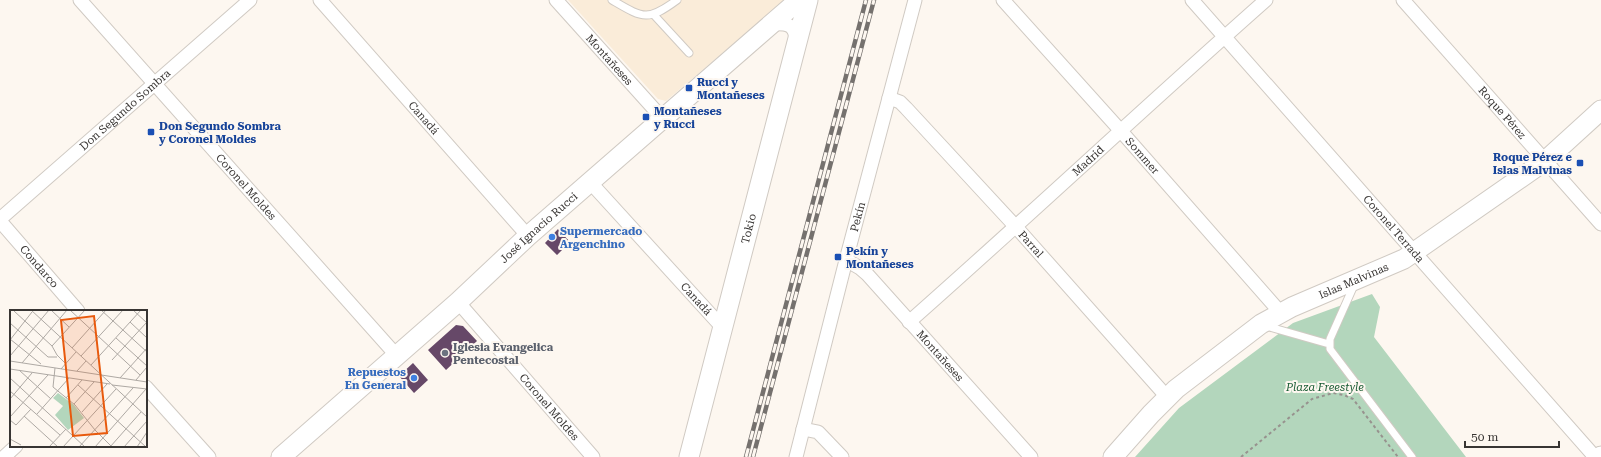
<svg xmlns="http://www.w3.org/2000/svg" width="1601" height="457" viewBox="0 0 1601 457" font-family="'Roboto Serif',serif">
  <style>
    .industrial { fill: #faecd9 }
    .green { fill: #b3d6bc }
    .building { fill: #664868 }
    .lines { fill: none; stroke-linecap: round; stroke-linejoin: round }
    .lane-casing { stroke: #d0cac3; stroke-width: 9 }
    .street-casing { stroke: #d0cac3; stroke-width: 15 }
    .secondary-casing { stroke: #d0cac3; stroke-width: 21 }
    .path { stroke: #97928e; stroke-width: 2; stroke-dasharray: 3 3; stroke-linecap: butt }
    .lane { stroke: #fff; stroke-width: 7 }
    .street { stroke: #fff; stroke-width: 13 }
    .secondary { stroke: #fff; stroke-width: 19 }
    .rail-casing { stroke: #75716e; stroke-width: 4.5 }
    .rail { stroke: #fdf7f0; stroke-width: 3; stroke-dasharray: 9; stroke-linecap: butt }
    .transit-dot { fill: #1a4fb4; stroke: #fdf7f0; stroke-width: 1.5 }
    .shop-dot { fill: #3f7fe0; stroke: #fdf7f0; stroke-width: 1.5 }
    .worship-dot { fill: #6b7280; stroke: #fdf7f0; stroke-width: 1.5 }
    .labels { text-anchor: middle; stroke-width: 4; stroke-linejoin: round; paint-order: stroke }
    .street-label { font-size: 11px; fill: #383533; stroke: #fdf7f0 }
    .transit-label { font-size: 11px; font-weight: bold; fill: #164399; stroke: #fdf7f0; text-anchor: start }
    .shop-label { font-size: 11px; font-weight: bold; fill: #366cbe; stroke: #fdf7f0; text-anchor: start }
    .worship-label { font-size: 11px; font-weight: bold; fill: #5b616d; stroke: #fdf7f0; text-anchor: start }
    .park-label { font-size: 11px; font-style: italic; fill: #195c34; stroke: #fdf7f0 }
    .inset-road { fill: none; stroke: #aea9a4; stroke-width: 1 }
    .view { fill: #e8590c; fill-opacity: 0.15; stroke: #e8590c; stroke-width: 2 }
    .inset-edge { fill: none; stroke: #383533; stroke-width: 2 }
  </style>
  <rect width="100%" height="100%" fill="#fdf7f0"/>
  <!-- industrial -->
  <path class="industrial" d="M568,0h217l-119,101 -8,-2z"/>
  <!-- green -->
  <path class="green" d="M1372,294l8,13 -6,30 92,120h-331l44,-49 114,-85z"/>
  <!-- building -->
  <path class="building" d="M558,229l12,13 -13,13 -12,-12z
    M456,325l7,1 14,15 -31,29 -18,-20z
    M413,363l15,17 -14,13 -15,-17z"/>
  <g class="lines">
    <defs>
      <path id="lane" d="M612,0c31,18 35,22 65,0
        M654,15l35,38
        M1355,283l-25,56v10l82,108
        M1266,326l63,18"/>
      <g id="street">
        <path id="s1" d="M80,0l317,356"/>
        <path id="s2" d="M320,0l208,236"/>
        <path id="s3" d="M556,0l107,119"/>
        <path id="s4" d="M1003,0l117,130 160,182"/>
        <path id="s5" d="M1192,0l403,457"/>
        <path id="s6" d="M1403,0l198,224"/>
        <path d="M771,24c17,-1 25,0 25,19"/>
        <path id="s7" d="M889,98l11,4 6,6 110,119 151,170"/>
        <path id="s8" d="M590,182l132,145"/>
        <path id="s9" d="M0,219l250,-219"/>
        <path id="s10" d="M0,221l78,90"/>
        <path id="s11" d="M846,260l14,8 7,6 164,183"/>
        <path id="s12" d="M458,302l135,155"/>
        <path id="s13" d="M909,322c120,-106 237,-216 357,-322"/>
        <path d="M146,387l63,70"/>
        <path d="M803,429l15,3 24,25"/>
        <path d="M4,457l12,-11"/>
        <path id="s14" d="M796,457l50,-197 69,-260"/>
      </g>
      <g id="secondary">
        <path id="s15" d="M281,457l177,-155 70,-66 271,-236"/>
        <path id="s16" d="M689,457l119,-457"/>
        <path id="s17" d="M1113,457l38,-43 25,-25 85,-65 31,-17 112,-48 141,-98 56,-51"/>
        <path d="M1600,457l1,-1"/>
      </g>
    </defs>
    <!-- lane casing -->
    <use href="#lane" class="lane-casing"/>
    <!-- street casing -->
    <use href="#street" class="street-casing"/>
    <!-- secondary casing -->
    <use href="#secondary" class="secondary-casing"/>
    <!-- path -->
    <path class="path" d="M1241,457l71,-58 21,-6 11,2 9,4 45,58"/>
    <!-- lane -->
    <use href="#lane" class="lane"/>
    <!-- street -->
    <use href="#street" class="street"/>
    <!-- secondary -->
    <use href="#secondary" class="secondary"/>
    <defs>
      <path id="rail" d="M746,457l120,-457
        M753,457l121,-457"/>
    </defs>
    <!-- rail casing -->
    <use href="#rail" class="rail-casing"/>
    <!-- rail -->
    <use href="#rail" class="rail"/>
  </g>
  <!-- markers -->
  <g class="transit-dot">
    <rect x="685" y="84" width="8" height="8" rx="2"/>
    <rect x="642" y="113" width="8" height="8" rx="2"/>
    <rect x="147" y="128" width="8" height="8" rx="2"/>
    <rect x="1576" y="159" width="8" height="8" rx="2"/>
    <rect x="834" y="253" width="8" height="8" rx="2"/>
  </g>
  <g class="shop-dot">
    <circle cx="552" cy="237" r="4"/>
    <circle cx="414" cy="378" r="4"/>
  </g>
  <circle class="worship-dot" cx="445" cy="353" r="4"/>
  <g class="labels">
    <!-- street labels -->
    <g class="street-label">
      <text dy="4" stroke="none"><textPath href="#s3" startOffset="80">Montañeses</textPath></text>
      <text dy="4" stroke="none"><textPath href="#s9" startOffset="166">Don Segundo Sombra</textPath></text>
      <text dy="4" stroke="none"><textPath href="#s6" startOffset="150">Roque Pérez</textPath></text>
      <text dy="4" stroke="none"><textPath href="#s2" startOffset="157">Canadá</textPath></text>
      <text dy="4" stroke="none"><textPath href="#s4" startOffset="209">Sommer</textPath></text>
      <text dy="4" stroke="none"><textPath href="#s13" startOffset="241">Madrid</textPath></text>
      <text dy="4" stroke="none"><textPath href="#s1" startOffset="250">Coronel Moldes</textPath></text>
      <text dy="4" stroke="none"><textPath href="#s14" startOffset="248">Pekín</textPath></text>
      <text dy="4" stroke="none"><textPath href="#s15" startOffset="345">José Ignacio Rucci</textPath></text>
      <text dy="4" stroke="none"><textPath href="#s16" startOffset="236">Tokio</textPath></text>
      <text dy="4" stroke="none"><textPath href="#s5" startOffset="305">Coronel Terrada</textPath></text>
      <text dy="4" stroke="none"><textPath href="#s7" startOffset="205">Parral</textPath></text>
      <text dy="4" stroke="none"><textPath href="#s10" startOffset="60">Condarco</textPath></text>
      <text dy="4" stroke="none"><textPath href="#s17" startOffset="302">Islas Malvinas</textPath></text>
      <text dy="4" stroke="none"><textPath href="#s8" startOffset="158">Canadá</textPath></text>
      <text dy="4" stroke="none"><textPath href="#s11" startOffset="135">Montañeses</textPath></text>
      <text dy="4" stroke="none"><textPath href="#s12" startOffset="139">Coronel Moldes</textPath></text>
    </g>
    <!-- transit labels -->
    <g class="transit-label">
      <text x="697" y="86">Rucci y<tspan x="697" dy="13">Montañeses</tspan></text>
      <text x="654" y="115">Montañeses<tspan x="654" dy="13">y Rucci</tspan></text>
      <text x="159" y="130">Don Segundo Sombra<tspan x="159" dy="13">y Coronel Moldes</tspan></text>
      <text x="1572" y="161" text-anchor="end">Roque Pérez e<tspan x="1572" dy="13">Islas Malvinas</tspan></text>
      <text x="846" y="255">Pekín y<tspan x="846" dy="13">Montañeses</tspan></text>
    </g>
    <!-- shop labels -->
    <g class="shop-label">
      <text x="560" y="235">Supermercado<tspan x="560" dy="13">Argenchino</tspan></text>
      <text x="406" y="376" text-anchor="end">Repuestos<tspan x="406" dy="13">En General</tspan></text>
    </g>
    <!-- worship labels -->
    <g class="worship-label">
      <text x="453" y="351">Iglesia Evangelica<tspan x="453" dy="13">Pentecostal</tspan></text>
    </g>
    <!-- park labels -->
    <g class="park-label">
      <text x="1325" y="391">Plaza Freestyle</text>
    </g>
  </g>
  <!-- overview -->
  <g transform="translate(10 310)">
    <rect width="137" height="137" fill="#fdf7f0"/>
    <path d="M48,83l16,12 10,13 -16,12 -13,-15 8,-9 -10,-8z" fill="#b3d6bc"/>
    <path class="inset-road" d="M21,0l116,107M41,0l18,17M60,0l70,65M91,0l46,42M123,0l14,13M4,1l38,35 5,9 8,8M120,12l17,16M0,13l38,34h9M106,28l31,28M0,29l31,25M0,30l22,-28M42,36l33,-36M62,38l34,-38M0,46l39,-46M71,46l42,-46M102,50l35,-38M0,51l137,21M12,53l45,-53M81,55l50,-55M45,58l-2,19 22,18 20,25 17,17M0,59l100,15M51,59l15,-17M9,60l32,29M67,61l9,-10M0,68l75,69M110,68l27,-30M126,70l11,-13M68,75l68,62M102,75l35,4M0,81l50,44M56,88l16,-18M0,89l22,-26M64,94l20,-22M72,102l25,-28M27,104l32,-36M14,106l34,31M0,107l38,-42M0,110l6,5 15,-16M0,129l11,6M39,137l17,-18M53,137l53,-58M69,137l54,-59M85,137l51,-58M100,137l31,-35M114,137l23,-26M127,137l10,-15"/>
    <path class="view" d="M84,6l13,117 -34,3 -12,-116z"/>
    <rect width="137" height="137" class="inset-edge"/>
  </g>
  <!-- scale -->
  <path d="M1465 441v6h94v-6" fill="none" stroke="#383533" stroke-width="2"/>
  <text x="1471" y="441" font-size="12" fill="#383533" stroke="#fdf7f0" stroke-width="3" paint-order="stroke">50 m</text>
</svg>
